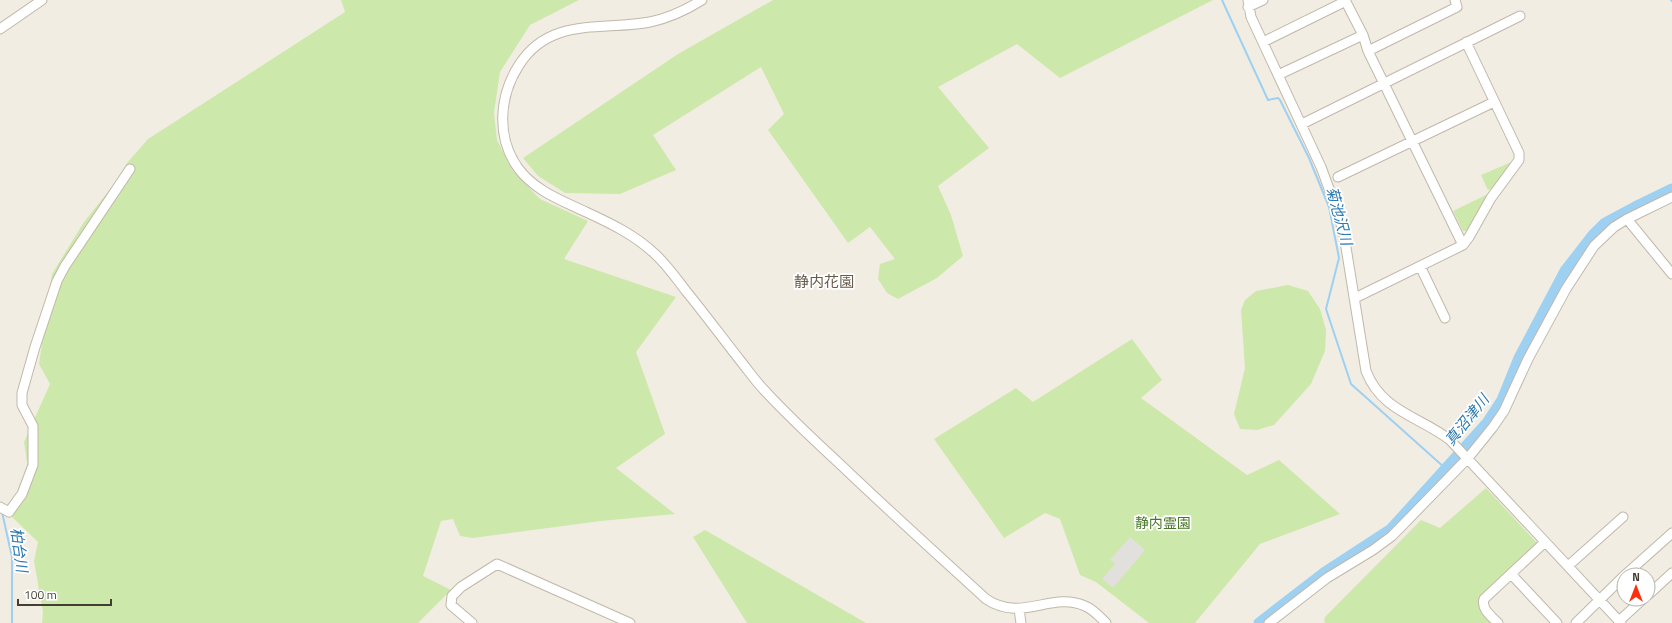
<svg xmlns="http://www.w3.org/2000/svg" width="1672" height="623" viewBox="0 0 1672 623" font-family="'Titillium Web','Noto Sans JP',sans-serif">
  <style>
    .green { fill: #cde8ab }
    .parking { fill: #e2e0dc }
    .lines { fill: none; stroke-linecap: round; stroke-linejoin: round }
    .stream { stroke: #9dd0f1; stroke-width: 2 }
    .river { stroke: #9dd0f1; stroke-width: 11 }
    .minor-casing { stroke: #c0b8a9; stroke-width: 11 }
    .minor { stroke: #fff; stroke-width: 9 }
    .labels { text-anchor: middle; stroke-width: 3.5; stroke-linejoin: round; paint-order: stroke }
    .park-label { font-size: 14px; fill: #467626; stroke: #fff }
    .water-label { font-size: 15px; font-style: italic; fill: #2b7ab1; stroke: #fff }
    .neighbourhood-label { font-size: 15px; fill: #675b4a; stroke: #fff }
  </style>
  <rect width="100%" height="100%" fill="#f2ede3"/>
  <!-- green -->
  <path class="green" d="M341,0h238l-49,25 -30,47 -6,41 3,27 15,30 28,29 48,22 -24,38 112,38 -40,55 29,82 -49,34 59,46 -74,7 -128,17 -13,-2 -7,-17 -12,2 -18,55 28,14 -33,33h-376l1,-11 -9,-51 4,-19 -28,-27 23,-40 -6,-13 -3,-20 26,-58 -11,-20 13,-90 32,-52 35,-44 8,-15 21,-24 197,-127z
    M773,0h440l-153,78 -43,-34 -79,43 51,61 -51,38 13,29 12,41 -26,22 -39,21 -11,-6 -9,-14 2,-15 15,-5 -25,-32 -22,16 -80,-113 16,-16 -23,-47 -108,68 23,35 -56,24 -55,-1 -27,-17 -15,-18 155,-104z
    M1514,161l-21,27 -5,2 -7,-15z
    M1488,194l-21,37h-4l-10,-20z
    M1288,285l20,6 12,18 6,21 -1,21 -14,33 -37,41 -17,5 -17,-1 -6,-15 11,-46 -4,-58 4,-10 11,-9z
    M1132,339l30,41 -21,18 106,77 32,-15 61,54 -80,30 -65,79h-46l-53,-41 -16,-7 -20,-56 -15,-6 -41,25 -70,-99 82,-51 17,14z
    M1486,488l51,55 -57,53 -1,11 14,16h-167l-2,-1 1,-5 96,-97 19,8z
    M705,530l161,93h-119l-54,-86z"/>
  <!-- parking -->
  <path class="parking" d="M1130,537l15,13 -32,38 -11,-9 13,-15 -5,-4z"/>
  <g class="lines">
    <!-- stream -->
    <path class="stream" d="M1222,0l46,100 10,-2 2,2 29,58 20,49 10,51 -13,51 25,75 94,84
      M1671,0l1,1
      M2,512l10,45v66"/>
    <!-- river -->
    <path class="river" d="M1259,623l66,-51 66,-43 96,-106 15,-23 17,-42 46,-87 28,-36 12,-12 30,-16 37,-18"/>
    <defs>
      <path id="minor" d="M702,0c-16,10 -33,18 -52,22 -47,9 -100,-6 -131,43 -20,31 -23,72 -1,103 17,23 43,32 68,44 24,11 49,23 69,42 12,11 21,24 31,37 18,22 35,45 53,68 9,11 17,23 27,33 24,26 50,50 76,74 47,45 96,89 144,133 36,24 65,-8 99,7 8,3 15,11 21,17
        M1248,0l3,17 70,150 17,46 6,22 22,136c16,41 53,45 84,69l171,183
        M1345,0l18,35 5,16
        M1455,0l2,7 -89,44 95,194
        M1248,7l15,-7
        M0,29l42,-29
        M1263,42l83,-41
        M1278,75l85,-40
        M1302,124l218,-108
        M1338,177l156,-75
        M1627,219l45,55
        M1420,266l25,52
        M1355,298l108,-53 6,-8 22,-39 28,-38v-7l-53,-111
        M0,507l9,5 13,-18 11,-29v-39l-11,-21v-12l13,-46 22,-66 8,-15 65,-97
        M1568,566l55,-49
        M1511,574l46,49
        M1625,575l47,-42
        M1648,595l24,-22
        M1019,609l2,14
        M1619,621l24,-22
        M472,623l-21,-18 1,-9 9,-9 36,-23 133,59
        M1269,623l58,-45 46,-28 19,-14 76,-78 25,-31 11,-16 24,-52 38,-70 28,-43 20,-19 13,-8 45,-22
        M1498,623c-7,-7 -17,-14 -14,-24l61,-57
        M1576,623l48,-47"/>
    </defs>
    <!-- minor casing -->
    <use href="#minor" class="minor-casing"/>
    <!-- minor -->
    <use href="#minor" class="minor"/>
  </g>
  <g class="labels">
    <!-- park labels -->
    <g class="park-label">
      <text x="1163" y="528">静内霊園</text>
    </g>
    <!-- water labels -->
    <g class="water-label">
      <text transform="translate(1339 216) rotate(75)" y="5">菊池沢川</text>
      <text transform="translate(1467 420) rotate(-51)" y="5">真沼津川</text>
      <text transform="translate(19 550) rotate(82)" y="5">柏台川</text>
    </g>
    <!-- neighbourhood labels -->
    <g class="neighbourhood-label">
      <text x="824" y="287">静内花園</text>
    </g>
  </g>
  <!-- north arrow -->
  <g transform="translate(1636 587)"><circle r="19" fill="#ffffff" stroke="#b4b1ad"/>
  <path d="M0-3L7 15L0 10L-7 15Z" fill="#fe2f0f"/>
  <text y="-6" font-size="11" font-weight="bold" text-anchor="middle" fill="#443d33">N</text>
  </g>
  <!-- scale -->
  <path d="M18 599v6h93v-6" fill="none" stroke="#443d33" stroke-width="2"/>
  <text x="24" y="599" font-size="12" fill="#443d33" stroke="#ffffff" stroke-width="3" paint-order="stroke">100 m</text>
</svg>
